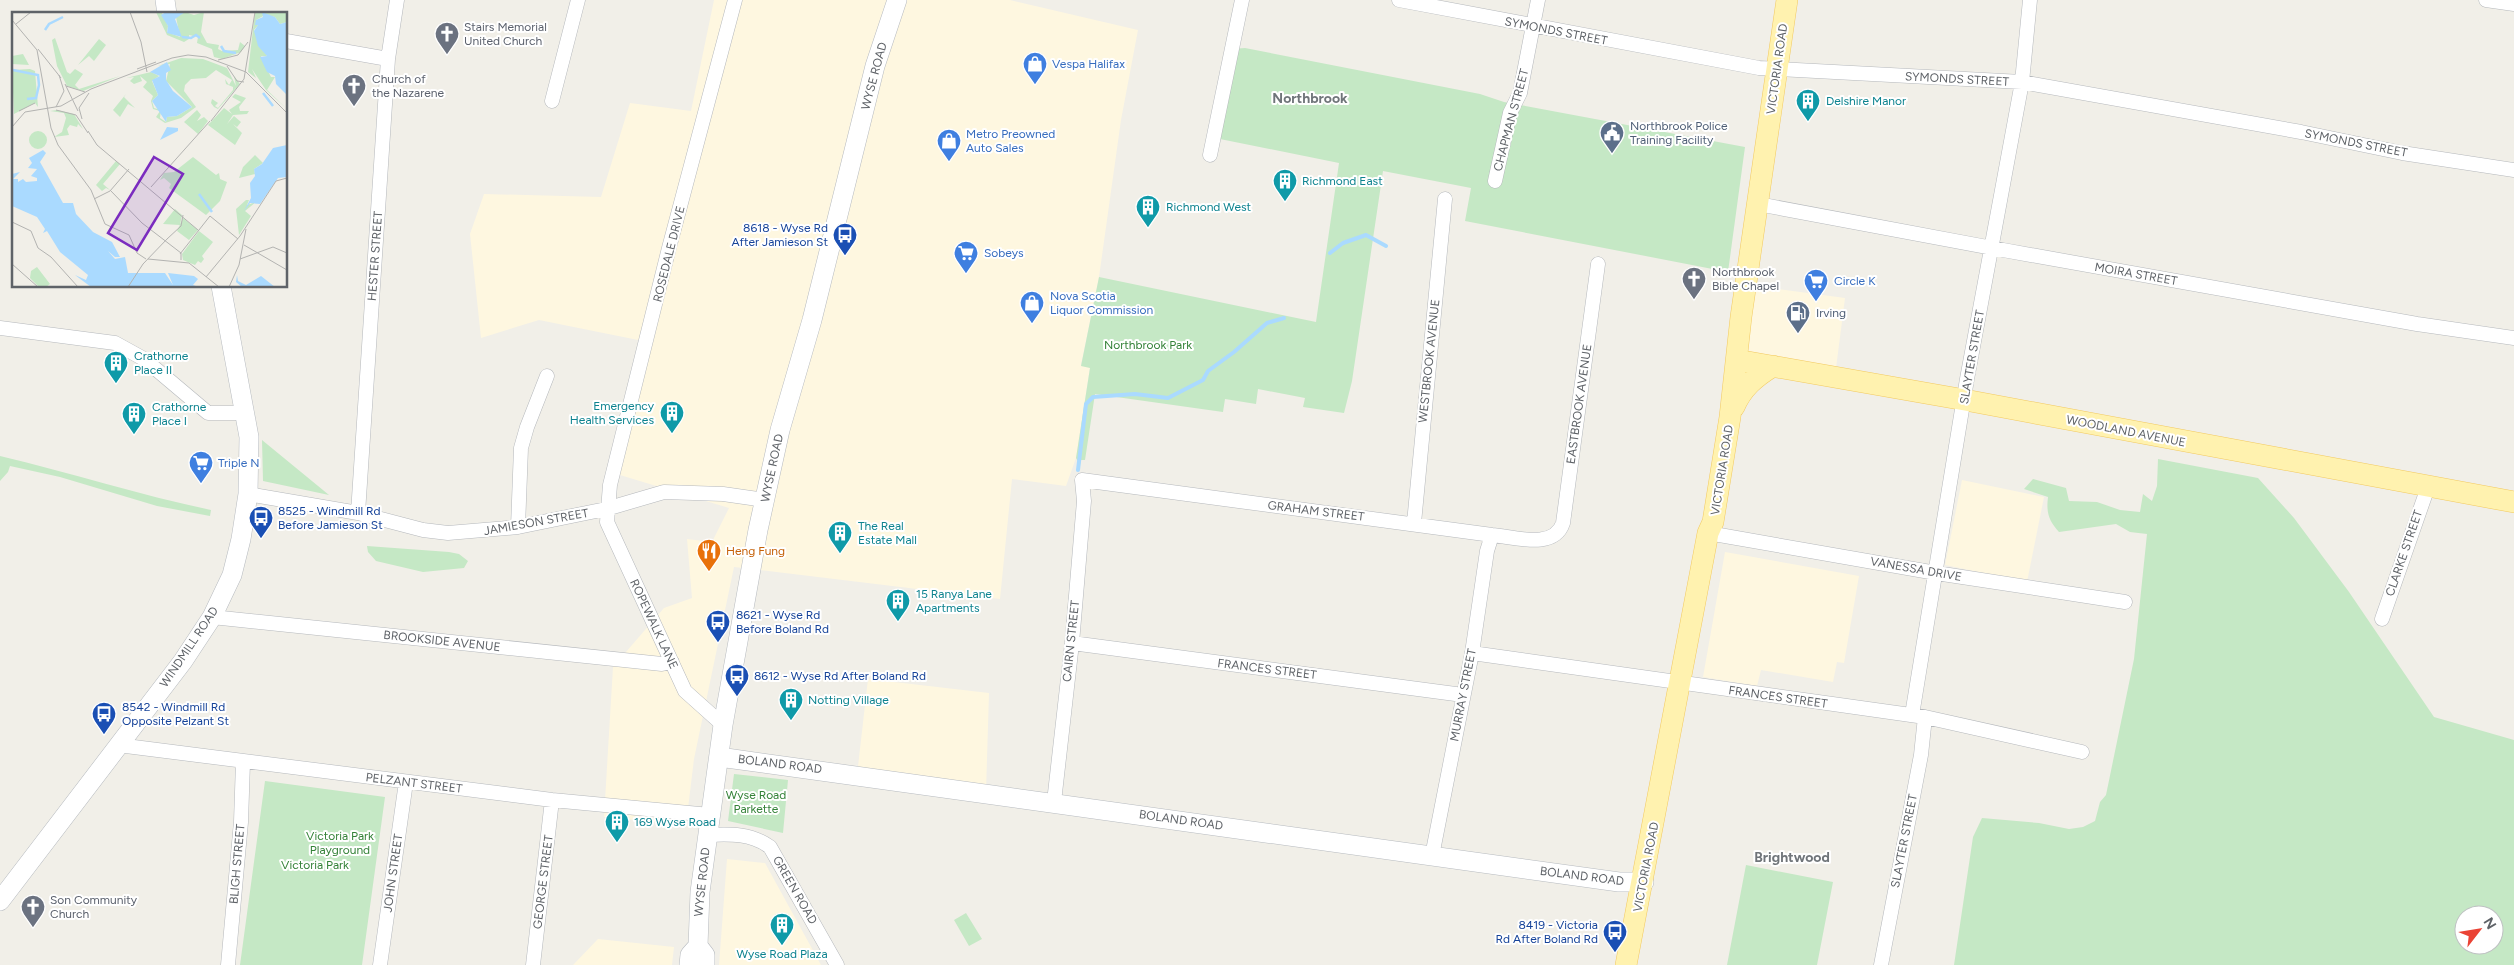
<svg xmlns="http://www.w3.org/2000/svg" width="2514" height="965" viewBox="0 0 2514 965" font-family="Figtree,sans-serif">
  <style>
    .commercial { fill: #fef7e0 }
    .green { fill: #c5e8c5; fill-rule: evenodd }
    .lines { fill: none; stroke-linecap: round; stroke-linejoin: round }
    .stream { stroke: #aadaff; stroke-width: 4 }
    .street-casing { stroke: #b5b8bc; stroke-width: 15 }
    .secondary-casing { stroke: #b6babf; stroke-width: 20 }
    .primary-casing { stroke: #f2c960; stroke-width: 22 }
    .street { stroke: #fff; stroke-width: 14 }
    .secondary { stroke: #fff; stroke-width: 19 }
    .primary { stroke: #fff2af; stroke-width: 21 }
    .labels { text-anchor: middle; stroke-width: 4; stroke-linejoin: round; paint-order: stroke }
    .worship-label { font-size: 12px; fill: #5b616d; stroke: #fff; text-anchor: start }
    .street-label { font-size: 12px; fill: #5f6368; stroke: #fff }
    .shop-label { font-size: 12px; fill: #366cbe; stroke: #fff; text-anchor: start }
    .culture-label { font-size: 12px; fill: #0d838f; stroke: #fff; text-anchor: start }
    .service-label { font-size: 12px; fill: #4e5e75; stroke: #fff; text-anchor: start }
    .transit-label { font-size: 12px; fill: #164399; stroke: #fff; text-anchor: start }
    .park-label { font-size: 12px; fill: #348238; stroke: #fff }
    .food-label { font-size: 12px; fill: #c56008; stroke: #fff; text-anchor: start }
    .neighbourhood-label { font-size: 14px; font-weight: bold; fill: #70757a; stroke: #fff }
    .inset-river { fill: none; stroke: #aadaff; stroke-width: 2.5 }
    .inset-road { fill: none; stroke: #b3b3b1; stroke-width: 1 }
    .view { fill: #7b2cbf; fill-opacity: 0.15; stroke: #7b2cbf; stroke-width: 2.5 }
    .inset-edge { fill: none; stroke: #5f6368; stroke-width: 2.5 }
  </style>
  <rect width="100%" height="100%" fill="#f1efe8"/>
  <!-- commercial -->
  <path class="commercial" d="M714,0h296l128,30 -17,90 -22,157 -18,88 9,2 -14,91 -10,28 -54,-7 -12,120 -266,-32 -40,192 -8,66 -82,-8 9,-150 51,-59 28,-10 -5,-59 25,3 17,-34 -119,-36 38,-130 -109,-22 -58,18 -11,-104 14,-40 117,3 29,-94 61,8z
    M1749,285l96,13 -10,78 -95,-16z
    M1962,480l82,17 -17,85 -82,-17z
    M1725,552l134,24 -15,87 -7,-1 -4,20 -72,-12 -4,16 -54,-9z
    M868,679l121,14 -3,99 -129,-17z
    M727,859l38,4 56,102h-102z
    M598,939l76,8 -2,18h-99z"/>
  <!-- green -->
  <path class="green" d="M1245,48l235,46 24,8 241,45 -17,125 -263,-51 6,-33 -88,-17 -31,210 -8,32 -41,-6 2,-9 -47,-9 -2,15 -31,-5 -2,13 -128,-18 -10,66h-4l-1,5 -4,-7 14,-90 -9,-2 18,-89 217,45 23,-159 -124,-25 17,-89z
    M262,440l67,55 -66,-14z
    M0,456c71,17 140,39 211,54l-1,6 -53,-10 -97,-29 -50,-11 -2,6 -8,9z
    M2158,459l100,19 36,40 55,74 85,125 80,23v225h-560l19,-128 9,-19 57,5 30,6 14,-2 12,-6 5,-19 6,-7 28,-136 13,-125 -17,-2 -14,-8 -57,8c-10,-11 -13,-19 -11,-35l-24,-8 9,-10 33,9 3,13 28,1 23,8 20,2 3,-18 9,7 5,-15zM2464,915h30v30h-30z
    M367,546l82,6 10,2 9,7 -4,7 -41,4 -47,-11 -8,-9z
    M734,774l54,6 -5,53 -55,-12z
    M265,781l120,16 -23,168h-122z
    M1746,865l87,17 -16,83h-90z
    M966,913l16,26 -13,7 -15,-26z"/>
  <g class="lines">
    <!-- stream -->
    <path class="stream" d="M1330,253l13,-10 23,-8 20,11
      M1078,470l8,-66 7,-7 42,-3 33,4 35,-18 5,-9 26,-19 33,-29 17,-5"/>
    <defs>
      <path id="street" d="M1399,0l360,68 263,14 279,50 101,21 112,17
        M2486,0l28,4
        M286,41l102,18
        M552,101l26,-101
        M1210,155l32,-155
        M1495,181l15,-68 10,-20 18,-93
        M1758,204l245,46 414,74 97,14
        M0,328l115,15 29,16 64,54h38
        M248,494l110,19 65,17 25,3 70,-6 88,-18 58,-17 59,2 42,6
        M358,513l30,-454 9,-59
        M1414,523l31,-324
        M518,527l3,-79 6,-21 20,-51
        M1708,533l228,40 189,29
        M212,617l450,47 10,-2
        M2382,619l46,-132
        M1072,643l391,52
        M1472,653l453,64 157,35
        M1912,715l55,-336 55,-297 8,-82
        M723,725l-38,-34 -78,-169 3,-37 59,-237 66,-248
        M118,745l434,55 158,15
        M1054,802l18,-159 12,-142 -2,-21 410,55c23,2 62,15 71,-12l35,-259
        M707,835c23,-1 44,-2 63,12l67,118
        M1432,856l40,-203 15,-102 5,-16
        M228,965l13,-143 2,-60
        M380,965l26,-183
        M533,965l19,-165
        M1881,965l40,-210 4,-38"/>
      <path id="secondary" d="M165,0l2,14
        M719,757l900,125h25
        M0,901l183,-240 29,-44 20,-42 9,-36 7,-45 1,-57 -28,-151
        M689,965l1,-10 8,-9
        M705,965v-10l-7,-9 2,-54 23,-167 35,-195 22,-100 32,-110 63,-254 22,-66"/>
      <path id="primary" d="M1737,360l228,40 549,102
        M1734,407c8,-19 21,-30 39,-41
        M1626,965l82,-432 5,-11 17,-105 11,-100 46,-317"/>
    </defs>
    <!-- street casing -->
    <use href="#street" class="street-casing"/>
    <!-- secondary casing -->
    <use href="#secondary" class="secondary-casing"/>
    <!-- primary casing -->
    <use href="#primary" class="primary-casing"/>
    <!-- street -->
    <use href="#street" class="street"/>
    <!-- secondary -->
    <use href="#secondary" class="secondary"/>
    <!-- primary -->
    <use href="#primary" class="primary"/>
  </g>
  <!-- icons -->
  <defs>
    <symbol id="church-pin" viewBox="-11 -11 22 30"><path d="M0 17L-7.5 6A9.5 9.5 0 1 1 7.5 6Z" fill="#6b7280" stroke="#fff"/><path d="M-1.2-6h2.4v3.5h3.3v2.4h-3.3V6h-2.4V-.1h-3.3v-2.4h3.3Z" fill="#fff"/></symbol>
    <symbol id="shop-pin" viewBox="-11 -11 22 30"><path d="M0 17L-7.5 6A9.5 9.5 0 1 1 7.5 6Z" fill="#3f7fe0" stroke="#fff"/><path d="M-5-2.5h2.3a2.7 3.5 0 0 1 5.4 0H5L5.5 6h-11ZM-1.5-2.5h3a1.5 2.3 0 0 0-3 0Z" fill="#fff"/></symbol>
    <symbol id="building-pin" viewBox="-11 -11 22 30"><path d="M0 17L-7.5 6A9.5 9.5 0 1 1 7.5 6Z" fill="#0f9aa8" stroke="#fff"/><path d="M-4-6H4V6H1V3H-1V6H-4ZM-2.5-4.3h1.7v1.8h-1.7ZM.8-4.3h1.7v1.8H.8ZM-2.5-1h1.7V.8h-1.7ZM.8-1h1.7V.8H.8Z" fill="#fff"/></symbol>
    <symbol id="civic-pin" viewBox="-11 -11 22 30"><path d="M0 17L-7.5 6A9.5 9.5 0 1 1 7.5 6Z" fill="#5c6f8a" stroke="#fff"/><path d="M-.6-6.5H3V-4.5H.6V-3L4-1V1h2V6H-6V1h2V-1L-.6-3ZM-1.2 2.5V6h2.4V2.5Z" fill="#fff"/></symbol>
    <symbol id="bus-pin" viewBox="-11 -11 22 30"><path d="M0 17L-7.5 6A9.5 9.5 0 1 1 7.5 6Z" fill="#1a4fb4" stroke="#fff"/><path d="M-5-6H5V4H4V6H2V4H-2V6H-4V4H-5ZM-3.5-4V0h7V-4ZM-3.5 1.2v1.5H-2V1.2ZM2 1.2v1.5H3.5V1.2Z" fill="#fff"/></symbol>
    <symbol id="supermarket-pin" viewBox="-11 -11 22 30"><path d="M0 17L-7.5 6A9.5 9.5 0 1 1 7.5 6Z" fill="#3f7fe0" stroke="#fff"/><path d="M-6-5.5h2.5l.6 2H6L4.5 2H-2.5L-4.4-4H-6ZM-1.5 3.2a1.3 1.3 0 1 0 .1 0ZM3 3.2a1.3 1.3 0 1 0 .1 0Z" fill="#fff"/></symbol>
    <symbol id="fuel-pin" viewBox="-11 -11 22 30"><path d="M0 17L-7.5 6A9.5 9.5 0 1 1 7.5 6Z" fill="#5c6f8a" stroke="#fff"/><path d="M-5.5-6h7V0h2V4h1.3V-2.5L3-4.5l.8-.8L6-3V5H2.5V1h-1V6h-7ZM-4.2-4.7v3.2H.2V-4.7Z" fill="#fff"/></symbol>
    <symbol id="restaurant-pin" viewBox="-11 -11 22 30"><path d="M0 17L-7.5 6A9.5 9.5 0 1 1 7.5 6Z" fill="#e8710a" stroke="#fff"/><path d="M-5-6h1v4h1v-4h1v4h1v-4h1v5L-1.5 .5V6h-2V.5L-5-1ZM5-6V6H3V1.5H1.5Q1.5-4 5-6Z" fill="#fff"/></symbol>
  </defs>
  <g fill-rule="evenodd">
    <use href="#church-pin" x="433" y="20" width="28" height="38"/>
    <use href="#shop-pin" x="1021" y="50" width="28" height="38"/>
    <use href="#church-pin" x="340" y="72" width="28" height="38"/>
    <use href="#building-pin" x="1794" y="87" width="28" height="38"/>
    <use href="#civic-pin" x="1598" y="119" width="28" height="38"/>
    <use href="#shop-pin" x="935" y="127" width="28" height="38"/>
    <use href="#building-pin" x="1271" y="167" width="28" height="38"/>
    <use href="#building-pin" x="1134" y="193" width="28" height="38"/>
    <use href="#bus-pin" x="831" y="221" width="28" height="38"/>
    <use href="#supermarket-pin" x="952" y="239" width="28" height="38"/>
    <use href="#church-pin" x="1680" y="265" width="28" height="38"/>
    <use href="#supermarket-pin" x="1802" y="267" width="28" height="38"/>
    <use href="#shop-pin" x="1018" y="289" width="28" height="38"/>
    <use href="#fuel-pin" x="1784" y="299" width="28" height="38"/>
    <use href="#building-pin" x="102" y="349" width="28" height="38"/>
    <use href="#building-pin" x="658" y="399" width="28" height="38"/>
    <use href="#building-pin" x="120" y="400" width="28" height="38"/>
    <use href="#supermarket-pin" x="187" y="449" width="28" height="38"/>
    <use href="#bus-pin" x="247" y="504" width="28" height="38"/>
    <use href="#building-pin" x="826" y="519" width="28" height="38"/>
    <use href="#restaurant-pin" x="695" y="537" width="28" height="38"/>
    <use href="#building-pin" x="884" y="587" width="28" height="38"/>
    <use href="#bus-pin" x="704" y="608" width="28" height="38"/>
    <use href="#bus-pin" x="723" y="662" width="28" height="38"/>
    <use href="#building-pin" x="777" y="686" width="28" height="38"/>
    <use href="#bus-pin" x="90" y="700" width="28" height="38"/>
    <use href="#building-pin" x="603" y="808" width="28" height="38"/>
    <use href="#church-pin" x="19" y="893" width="28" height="38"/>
    <use href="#building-pin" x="768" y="911" width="28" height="38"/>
    <use href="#bus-pin" x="1601" y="918" width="28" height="38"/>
  </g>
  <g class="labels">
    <!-- worship labels -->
    <g class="worship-label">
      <text x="464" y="31">Stairs Memorial<tspan x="464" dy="14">United Church</tspan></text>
      <text x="372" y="83">Church of<tspan x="372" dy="14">the Nazarene</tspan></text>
      <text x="1712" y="276">Northbrook<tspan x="1712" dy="14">Bible Chapel</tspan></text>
      <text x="50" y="904">Son Community<tspan x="50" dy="14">Church</tspan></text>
    </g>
    <!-- street labels -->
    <g class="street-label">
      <text transform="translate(1556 31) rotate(11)" y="4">SYMONDS STREET</text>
      <text transform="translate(1777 69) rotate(-82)" y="4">VICTORIA ROAD</text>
      <text transform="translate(874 76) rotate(-75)" y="4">WYSE ROAD</text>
      <text transform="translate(1957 79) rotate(3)" y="4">SYMONDS STREET</text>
      <text transform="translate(1511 120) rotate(-75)" y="4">CHAPMAN STREET</text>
      <text transform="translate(2356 143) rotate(11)" y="4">SYMONDS STREET</text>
      <text transform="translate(669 254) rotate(-76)" y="4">ROSEDALE DRIVE</text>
      <text transform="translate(375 256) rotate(-86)" y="4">HESTER STREET</text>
      <text transform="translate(2136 274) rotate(10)" y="4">MOIRA STREET</text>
      <text transform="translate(1972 357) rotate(-80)" y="4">SLAYTER STREET</text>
      <text transform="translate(1429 361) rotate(-84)" y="4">WESTBROOK AVENUE</text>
      <text transform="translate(1579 404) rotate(-82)" y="4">EASTBROOK AVENUE</text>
      <text transform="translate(2126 431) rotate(11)" y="4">WOODLAND AVENUE</text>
      <text transform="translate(772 468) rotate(-78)" y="4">WYSE ROAD</text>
      <text transform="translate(1722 470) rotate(-81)" y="4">VICTORIA ROAD</text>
      <text transform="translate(1316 511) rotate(7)" y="4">GRAHAM STREET</text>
      <text transform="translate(536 522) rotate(-10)" y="4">JAMIESON STREET</text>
      <text transform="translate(2404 553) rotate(-71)" y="4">CLARKE STREET</text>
      <text transform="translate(1916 569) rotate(10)" y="4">VANESSA DRIVE</text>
      <text transform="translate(654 624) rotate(65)" y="4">ROPEWALK LANE</text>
      <text transform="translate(442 641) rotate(6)" y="4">BROOKSIDE AVENUE</text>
      <text transform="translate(1071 641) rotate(-84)" y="4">CAIRN STREET</text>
      <text transform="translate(189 647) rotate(-56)" y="4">WINDMILL ROAD</text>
      <text transform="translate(1267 669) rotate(7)" y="4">FRANCES STREET</text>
      <text transform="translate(1463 695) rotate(-79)" y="4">MURRAY STREET</text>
      <text transform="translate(1778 697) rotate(8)" y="4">FRANCES STREET</text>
      <text transform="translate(780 764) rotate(7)" y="4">BOLAND ROAD</text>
      <text transform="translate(414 783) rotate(7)" y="4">PELZANT STREET</text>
      <text transform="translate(1181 820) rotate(8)" y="4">BOLAND ROAD</text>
      <text transform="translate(1904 841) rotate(-79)" y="4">SLAYTER STREET</text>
      <text transform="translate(237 864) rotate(-85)" y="4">BLIGH STREET</text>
      <text transform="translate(1646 867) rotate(-79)" y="4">VICTORIA ROAD</text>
      <text transform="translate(393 873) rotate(-82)" y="4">JOHN STREET</text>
      <text transform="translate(1582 876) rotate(7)" y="4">BOLAND ROAD</text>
      <text transform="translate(543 882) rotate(-83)" y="4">GEORGE STREET</text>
      <text transform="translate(702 882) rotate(-84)" y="4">WYSE ROAD</text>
      <text transform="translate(795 890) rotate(60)" y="4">GREEN ROAD</text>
    </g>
    <!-- shop labels -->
    <g class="shop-label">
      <text x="1052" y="68">Vespa Halifax</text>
      <text x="966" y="138">Metro Preowned<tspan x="966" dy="14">Auto Sales</tspan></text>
      <text x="984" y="257">Sobeys</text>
      <text x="1834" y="285">Circle K</text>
      <text x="1050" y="300">Nova Scotia<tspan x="1050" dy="14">Liquor Commission</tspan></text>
      <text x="218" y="467">Triple N</text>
    </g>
    <!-- culture labels -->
    <g class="culture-label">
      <text x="1826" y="105">Delshire Manor</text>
      <text x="1302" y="185">Richmond East</text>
      <text x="1166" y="211">Richmond West</text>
      <text x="134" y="360">Crathorne<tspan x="134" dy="14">Place II</tspan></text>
      <text x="654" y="410" text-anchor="end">Emergency<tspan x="654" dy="14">Health Services</tspan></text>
      <text x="152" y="411">Crathorne<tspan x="152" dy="14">Place I</tspan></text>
      <text x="858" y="530">The Real<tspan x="858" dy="14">Estate Mall</tspan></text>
      <text x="916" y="598">15 Ranya Lane<tspan x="916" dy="14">Apartments</tspan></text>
      <text x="808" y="704">Notting Village</text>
      <text x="634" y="826">169 Wyse Road</text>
      <text x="782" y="958" text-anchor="middle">Wyse Road Plaza</text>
    </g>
    <!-- service labels -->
    <g class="service-label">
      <text x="1630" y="130">Northbrook Police<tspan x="1630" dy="14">Training Facility</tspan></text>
      <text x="1816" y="317">Irving</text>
    </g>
    <!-- transit labels -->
    <g class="transit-label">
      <text x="828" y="232" text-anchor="end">8618 - Wyse Rd<tspan x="828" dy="14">After Jamieson St</tspan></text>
      <text x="278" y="515">8525 - Windmill Rd<tspan x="278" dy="14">Before Jamieson St</tspan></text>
      <text x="736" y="619">8621 - Wyse Rd<tspan x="736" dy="14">Before Boland Rd</tspan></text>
      <text x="754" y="680">8612 - Wyse Rd After Boland Rd</text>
      <text x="122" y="711">8542 - Windmill Rd<tspan x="122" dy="14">Opposite Pelzant St</tspan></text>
      <text x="1598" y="929" text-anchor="end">8419 - Victoria<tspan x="1598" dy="14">Rd After Boland Rd</tspan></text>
    </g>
    <!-- park labels -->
    <g class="park-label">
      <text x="1148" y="349">Northbrook Park</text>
      <text x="756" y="799">Wyse Road<tspan x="756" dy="14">Parkette</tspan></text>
      <text x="340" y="840">Victoria Park<tspan x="340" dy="14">Playground</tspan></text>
      <text x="315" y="869">Victoria Park</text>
    </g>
    <!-- food labels -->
    <g class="food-label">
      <text x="726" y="555">Heng Fung</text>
    </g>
    <!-- neighbourhood labels -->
    <g class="neighbourhood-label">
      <text x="1310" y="103">Northbrook</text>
      <text x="1792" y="862">Brightwood</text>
    </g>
  </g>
  <!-- overview -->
  <g transform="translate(12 12)">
    <rect width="275" height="275" fill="#f1efe8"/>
    <path d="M144,0h11l-5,1 6,13 -1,6 13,5 -4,-20 9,-5 9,3 10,-3 -3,20 6,11 12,2 -1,4 4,2 16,-1 2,-8 5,4 -4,6 -19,7 -8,-2 -2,-8 -15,-6 1,-6 -9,-2v4l-5,3 -17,-7zM243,0h32v10l-7,2 -5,-7 -10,-2 -9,5v5l3,-1 -5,6 13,26h-6l2,5 8,16h4l-8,13 20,19 -21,-19 -14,-21 4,9 -8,-6zM43,26l12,34 3,2 5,-5 8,5 -8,11 4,4 41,-13 -37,15 -16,-5 -10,-20 -5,-26zM87,27l7,6 -12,16 -5,-5 -11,9zM11,42l6,11 -17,-1v-8zM169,46l22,1 24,9 9,18 -2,-10 6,8 -30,34 -3,-1 3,1 8,-9 -4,-2 -3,-4 1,-4 6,4 -3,3 3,2 15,-18v-3l-7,-3 -1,-5 4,6 3,-5 -16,-10 -10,8 -15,1 -6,6 -1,6 12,16 -15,11 -16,5 -9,-6 4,-6 -7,-2 -2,-8 2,-5 -10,-9 4,-5 -7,-6 2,5 -8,3 -4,-3 4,-4 -8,1 25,-6 8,4 -7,5 6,14 -6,6 2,7 7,2 -1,8 6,4 1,-5 10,-1 15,-9 -26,-26 4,-17 -12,2zM18,57l5,2 3,36 -3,-4 -21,11 -2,-44zM114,82l-2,3 11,11 -7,-4 -8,13 -7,-7zM223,82l11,4 -7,9 1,4h9l-2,3 -14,1 -6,9 7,-8 7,6 -4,5 -4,-3 9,9 -7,12 -27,-20 16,-17 8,6 -3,-4 12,-8 -9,-5zM45,98l17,4 9,15 -5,-5 -1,3 -7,-2 -3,4 2,6 -15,2 8,-5 4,-14 -2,-5 -14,-2zM185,98l4,5 -4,6 7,-4 4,4 -10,13 -14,-12zM17 128a9 9 0 1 1 18 0a9 9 0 1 1-18 0ZM243,143l8,8 -9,6 1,5 -16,4 4,-11zM181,145l23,18 3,-2 1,6 7,3 -7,19 -14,14 -37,-27 2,-4 -7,-6 -4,2 4,-7 10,-1zM104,149l4,3 -17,20 7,6 -4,-2 -4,3 -6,-6zM234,188h3l-2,5 9,-3 -11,9 6,5 -12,19 -3,-26zM163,197l7,6 -2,10 -17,-1zM171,206l15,12 -9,10 -12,-9zM187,219l14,11 -11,14 2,3 -3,4 -3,-2 -3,4 -12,-5 -1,-6zM25,255l13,17 -4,3h-7l-9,-9 1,-7z" fill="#c5e8c5"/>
    <path d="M154,0h19l-10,7 7,18 -15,-4 1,-7 -7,-11zM250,0l13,5 5,7 7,-2v73l-11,-11 -1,-8 -8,-4 -7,-15 7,-1 -9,-10 -4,-15 4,-6h-3l1,-5 7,-3zM155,50l4,8 -5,3v7l7,11 19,16 -15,9 -10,1 -1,5 -14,-21 6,-6 -6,-15 8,-4 -10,-4zM155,115l11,1v3l-18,9zM275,133v32l-9,1 -18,26 -10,-1 -6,8 7,-13 -1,-15 5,-7 -1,-7 8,-5 11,-16zM31,138l3,3 -6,9 23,41h10l3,11 17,18 19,10 8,15h-5l-7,-6 7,8 10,-2 3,16h37l8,12 -5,-12 26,3 4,3 -5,6 6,2h-108l-16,-12 11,5 2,-5 -28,-23 -13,-21 -4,2 2,-4 -8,-12 -25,-11v-32l8,-2 -7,7h5v3l5,-3 3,3 11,-1v-3l-6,-2 6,-7 -9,-1 4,-5 -3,-5zM225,263l1,6 8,4 15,-9 14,11h-33l-6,-5z" fill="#aadaff"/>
    <path class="inset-river" d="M33,18l4,-6 14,-7M170,25l9,1 5,-3 4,3M209,34l3,5 12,2M1,58l25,5 1,10 -3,13 -9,1M251,81l10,13M187,182l13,18"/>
    <path class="inset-road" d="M118,0l11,30 6,30M0,8l25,30 14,78 7,17 33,45 14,34 24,11 8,18 9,6M4,12l15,-12M26,37l23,29M206,48l20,-5 10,-13M215,54l10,15 7,1M125,57l19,-7M53,72l13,27M54,74l19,6M44,95l8,-16 -5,-16M44,98l20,5 12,18M7,99l16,-8M70,107l-3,-11 10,-15M199,109l33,-42 11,-67M0,115l13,-15 36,-6 30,-17 81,-31 16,-3 18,2 40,15 41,41M76,119l9,14 101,85M139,175l59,-66M98,178l32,33 39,30v7M82,187l16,-8 19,-22M0,210l19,9 7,17 13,9 27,30M155,227l14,-13 2,-11M232,233l43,25M168,242l30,-38 28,23M136,247l41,4 30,24M228,247l33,-12 14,6M0,252l26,23M194,265l34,-41 36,-55 11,-3M116,275l15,-23 25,-26M217,275l10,-22 7,-36"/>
    <path class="view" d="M142,145l29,17 -46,76 -29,-17z"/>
    <rect width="275" height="275" class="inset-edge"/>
  </g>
  <!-- north arrow -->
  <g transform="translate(2479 930) rotate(59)"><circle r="24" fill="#ffffff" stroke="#bfc1c3"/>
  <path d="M0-4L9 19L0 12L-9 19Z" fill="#ea4335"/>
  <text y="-8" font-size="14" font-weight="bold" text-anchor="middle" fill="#5f6368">N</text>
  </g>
</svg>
